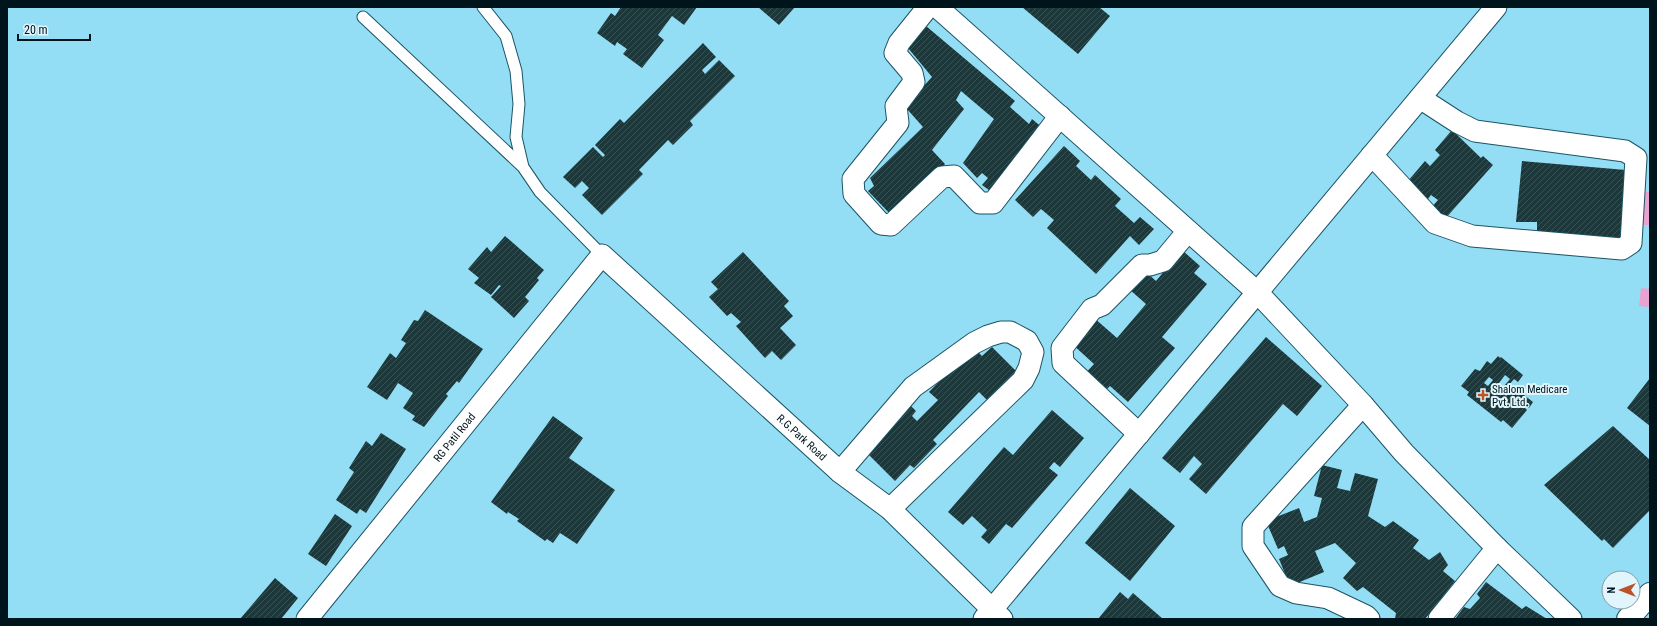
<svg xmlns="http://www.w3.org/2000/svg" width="1657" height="626" viewBox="0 0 1657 626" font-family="'Roboto Condensed',sans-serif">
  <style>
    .green { fill: #eaa2d1 }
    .building { fill: url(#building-hatch); fill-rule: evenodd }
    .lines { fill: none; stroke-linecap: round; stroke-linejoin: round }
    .lane-casing { stroke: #1b5465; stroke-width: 13 }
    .street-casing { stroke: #1b5465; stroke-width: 23 }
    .secondary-casing { stroke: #1b5465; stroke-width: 24 }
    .lane { stroke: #fff; stroke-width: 11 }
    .street { stroke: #fff; stroke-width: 21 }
    .secondary { stroke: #fff; stroke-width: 22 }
    .poi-dot { fill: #ba532b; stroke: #e0f5fc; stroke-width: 1.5 }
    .labels { text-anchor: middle; stroke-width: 4; stroke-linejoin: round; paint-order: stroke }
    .poi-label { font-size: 11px; fill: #00141b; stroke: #e0f5fc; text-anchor: start }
    .street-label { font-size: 11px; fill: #00141b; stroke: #e0f5fc }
  </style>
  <defs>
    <pattern id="building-hatch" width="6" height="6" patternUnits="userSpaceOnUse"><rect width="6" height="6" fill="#1d383a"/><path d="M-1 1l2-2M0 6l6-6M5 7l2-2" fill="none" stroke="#3b5254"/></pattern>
  </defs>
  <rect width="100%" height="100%" fill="#93ddf5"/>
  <!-- green -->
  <path class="green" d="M1645,192h5v33h-9z
    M1641,288l9,1v18l-11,-1z"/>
  <!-- building -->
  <path class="building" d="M621,7h76l-13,18 -12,-9 -14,19 6,5 -22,28 -19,-14 4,-5 -10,-7 -2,4 -18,-13 14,-20 4,3z
    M758,7h37l-16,18z
    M1022,7h77l11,9 -32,38z
    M926,26l89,75 -5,6 19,17 3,-5 12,10 -51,64 -11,-8 6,-7 -6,-5 -5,5 -14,-15 31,-44 -33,-28 -5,9 8,9 -32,41 13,14 -53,52 -24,-25 6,-5 -4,-8 53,-51 -16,-18 14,-20 11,-12 -24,-29z
    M703,43l13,14 -14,13 3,4 14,-14 16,16 -45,45 3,4 -20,20 -5,-5 -29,30 4,4 -41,41 -20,-20 7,-7 -7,-7 -7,7 -12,-11 30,-30 10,10 2,-2 -10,-10 25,-26 4,4z
    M1452,130l29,28 2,-2 10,9 -49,55 -14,-11 8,-9 -7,-5 -3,4 -20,-18 17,-20 5,5 10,-11 -5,-5z
    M1064,146l16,15 -4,5 15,14 4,-5 26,24 -6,7 19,17 6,-6 14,12 -15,16 -9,-9 -34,38 -49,-46 7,-8 -13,-11 -8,8 -18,-17z
    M1522,161l104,9 -6,69 -83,-8v-9h-21z
    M505,236l39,34 -7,8 2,2 -14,17 4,4 -15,17 -23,-21 10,-11 -2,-1 -8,10 -17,-12 5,-5 -11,-9 19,-22 4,5z
    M1182,250l18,16 -6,7 13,11 -45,53 13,11 -47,54 -18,-16 -8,8 -20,-17 12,-13 -23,-21 22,-26 24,21 29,-34 -17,-15 16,-18 11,10z
    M743,252l46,49 -5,5 9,10 -13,12 16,17 -15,15 -9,-9 -7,7 -29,-32 5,-4 -10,-9 -4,3 -18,-19 9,-8 -7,-7z
    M425,310l58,39 -24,34 -2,-2 -11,13 2,2 -24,31 -12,-7 3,-4 -12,-8 10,-15 -15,-10 -11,17 -20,-13 23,-34 6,5 10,-15 -5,-3 13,-20 4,1z
    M1266,337l56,49 -25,30 -14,-12 -77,90 -17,-15 13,-15 -8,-8 -14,17 -18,-15z
    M973,347l9,9 10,-9 29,29 -31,27 -11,-11 -46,48 4,4 -23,24 -4,-3 -15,16 -30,-30 41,-50 10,10 -4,5 5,5 21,-21 -9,-8z
    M1498,356l2,2 1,-1 22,18 -5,7 -4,-3 -11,13 3,4 6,-7 5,4 2,-2 14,11 -4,6 -2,-1 -2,1 2,2 -15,18 -9,-8 -2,2 -34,-27 2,-3 -8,-6 14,-17 5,2 7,-10 4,3zM1505,375l5,4 -13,15 -4,-3zM1489,377l4,3 -5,6 -4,-3z
    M1650,378v48l-23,-18z
    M1052,410l32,28 -24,29 -6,-5 -5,6 9,7 -46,53 -6,-4 -17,20 -8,-7 6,-7 -15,-14 -9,9 -15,-13 56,-65 9,8z
    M553,416l30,22 -14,20 46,32 -38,54 -17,-11 -7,10 -6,-4 -2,2 -28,-20 2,-2 -11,-7 -1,2 -16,-12z
    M1613,426l37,34v50l-37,38 -9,-9 -2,2 -58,-56z
    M381,433l25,16 -40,64 -6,-4 -3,5 -21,-14 18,-28 -5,-4 17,-27 6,5z
    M1322,465l20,5 -5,18 13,3 5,-18 23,6 -10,37 17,11 8,-6 26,19 -6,8 16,12 11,-8 8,13 -5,6 12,10 -30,38h-30l1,-6 -33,-26 -6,4 -14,-13 13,-15 -21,-20 -20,8 9,21 -34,14 -11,-27 9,-4 -4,-9 -6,3 -12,-28 33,-13 5,14 13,-5 5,-19 -8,-2z
    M1130,488l45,38 -45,55 -45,-38z
    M335,514l17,12 -26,40 -18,-12z
    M275,578l23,20 -17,21h-41z
    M1486,582l36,27 4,-3 21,13h-92l9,-12 6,2 10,-11 -3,-4z
    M1120,592l8,7 5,-6 30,26h-65z"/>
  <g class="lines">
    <defs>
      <path id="lane" d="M483,7l23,29 10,35 3,33 -3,33 7,30 17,25 62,63
        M363,17l160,150"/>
      <g id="street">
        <path d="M928,7l-29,36 -4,10 17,20 2,9 -18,24 2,17 -45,56 1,15 27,30 10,1 51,-48 12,-1 26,27h13l67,-87"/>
        <path d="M937,7l321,286 105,112 41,48 93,95 74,71"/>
        <path d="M1372,155l63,68 37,13 150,13 9,-6 5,-85 -11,-7 -150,-20 -18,-9 -37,-24"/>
        <path d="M1363,405l-110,122v19l27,40 16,7 32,5 38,18 3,3"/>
        <path d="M1139,434l-76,-71 -1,-15 30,-39 10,-4 40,-40h8l13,-4 25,-30"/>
        <path d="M840,472l73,-85 61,-44 14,-7 13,-4h9l17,9 6,11 -4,16 -6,12 -133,129"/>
        <path id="s1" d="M307,619l295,-364 238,217 50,37 112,110"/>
        <path d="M984,619l512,-612"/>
        <path d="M1439,619l58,-71"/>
      </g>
      <path id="secondary" d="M1628,619l22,-25"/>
    </defs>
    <!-- lane casing -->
    <use href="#lane" class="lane-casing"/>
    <!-- street casing -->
    <use href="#street" class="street-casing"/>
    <!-- secondary casing -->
    <use href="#secondary" class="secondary-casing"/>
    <!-- lane -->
    <use href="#lane" class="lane"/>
    <!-- street -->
    <use href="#street" class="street"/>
    <!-- secondary -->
    <use href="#secondary" class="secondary"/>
  </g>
  <!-- markers -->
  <path class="poi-dot" d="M1481 389h4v4h4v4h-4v4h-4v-4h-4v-4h4z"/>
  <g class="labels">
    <!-- poi labels -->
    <g class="poi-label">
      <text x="1492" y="393">Shalom Medicare<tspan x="1492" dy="13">Pvt. Ltd.</tspan></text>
    </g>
    <!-- street labels -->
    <g class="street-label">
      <text dy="4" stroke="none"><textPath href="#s1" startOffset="234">RG Patil Road</textPath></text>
      <text dy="4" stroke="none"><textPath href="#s1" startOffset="739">R.G.Park Road</textPath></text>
    </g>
  </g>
  <!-- border -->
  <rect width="1657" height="626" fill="none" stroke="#00141b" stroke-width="16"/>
  <!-- north arrow -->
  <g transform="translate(1621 590) rotate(270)"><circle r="19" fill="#e0f5fc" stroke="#869ba2"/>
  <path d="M0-3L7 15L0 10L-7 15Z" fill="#ba532b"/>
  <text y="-6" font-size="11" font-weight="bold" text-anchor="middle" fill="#00141b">N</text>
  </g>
  <!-- scale -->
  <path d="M18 34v6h72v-6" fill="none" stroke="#00141b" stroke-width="2"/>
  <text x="24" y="34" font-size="12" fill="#00141b" stroke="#e0f5fc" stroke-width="3" paint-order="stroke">20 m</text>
</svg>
